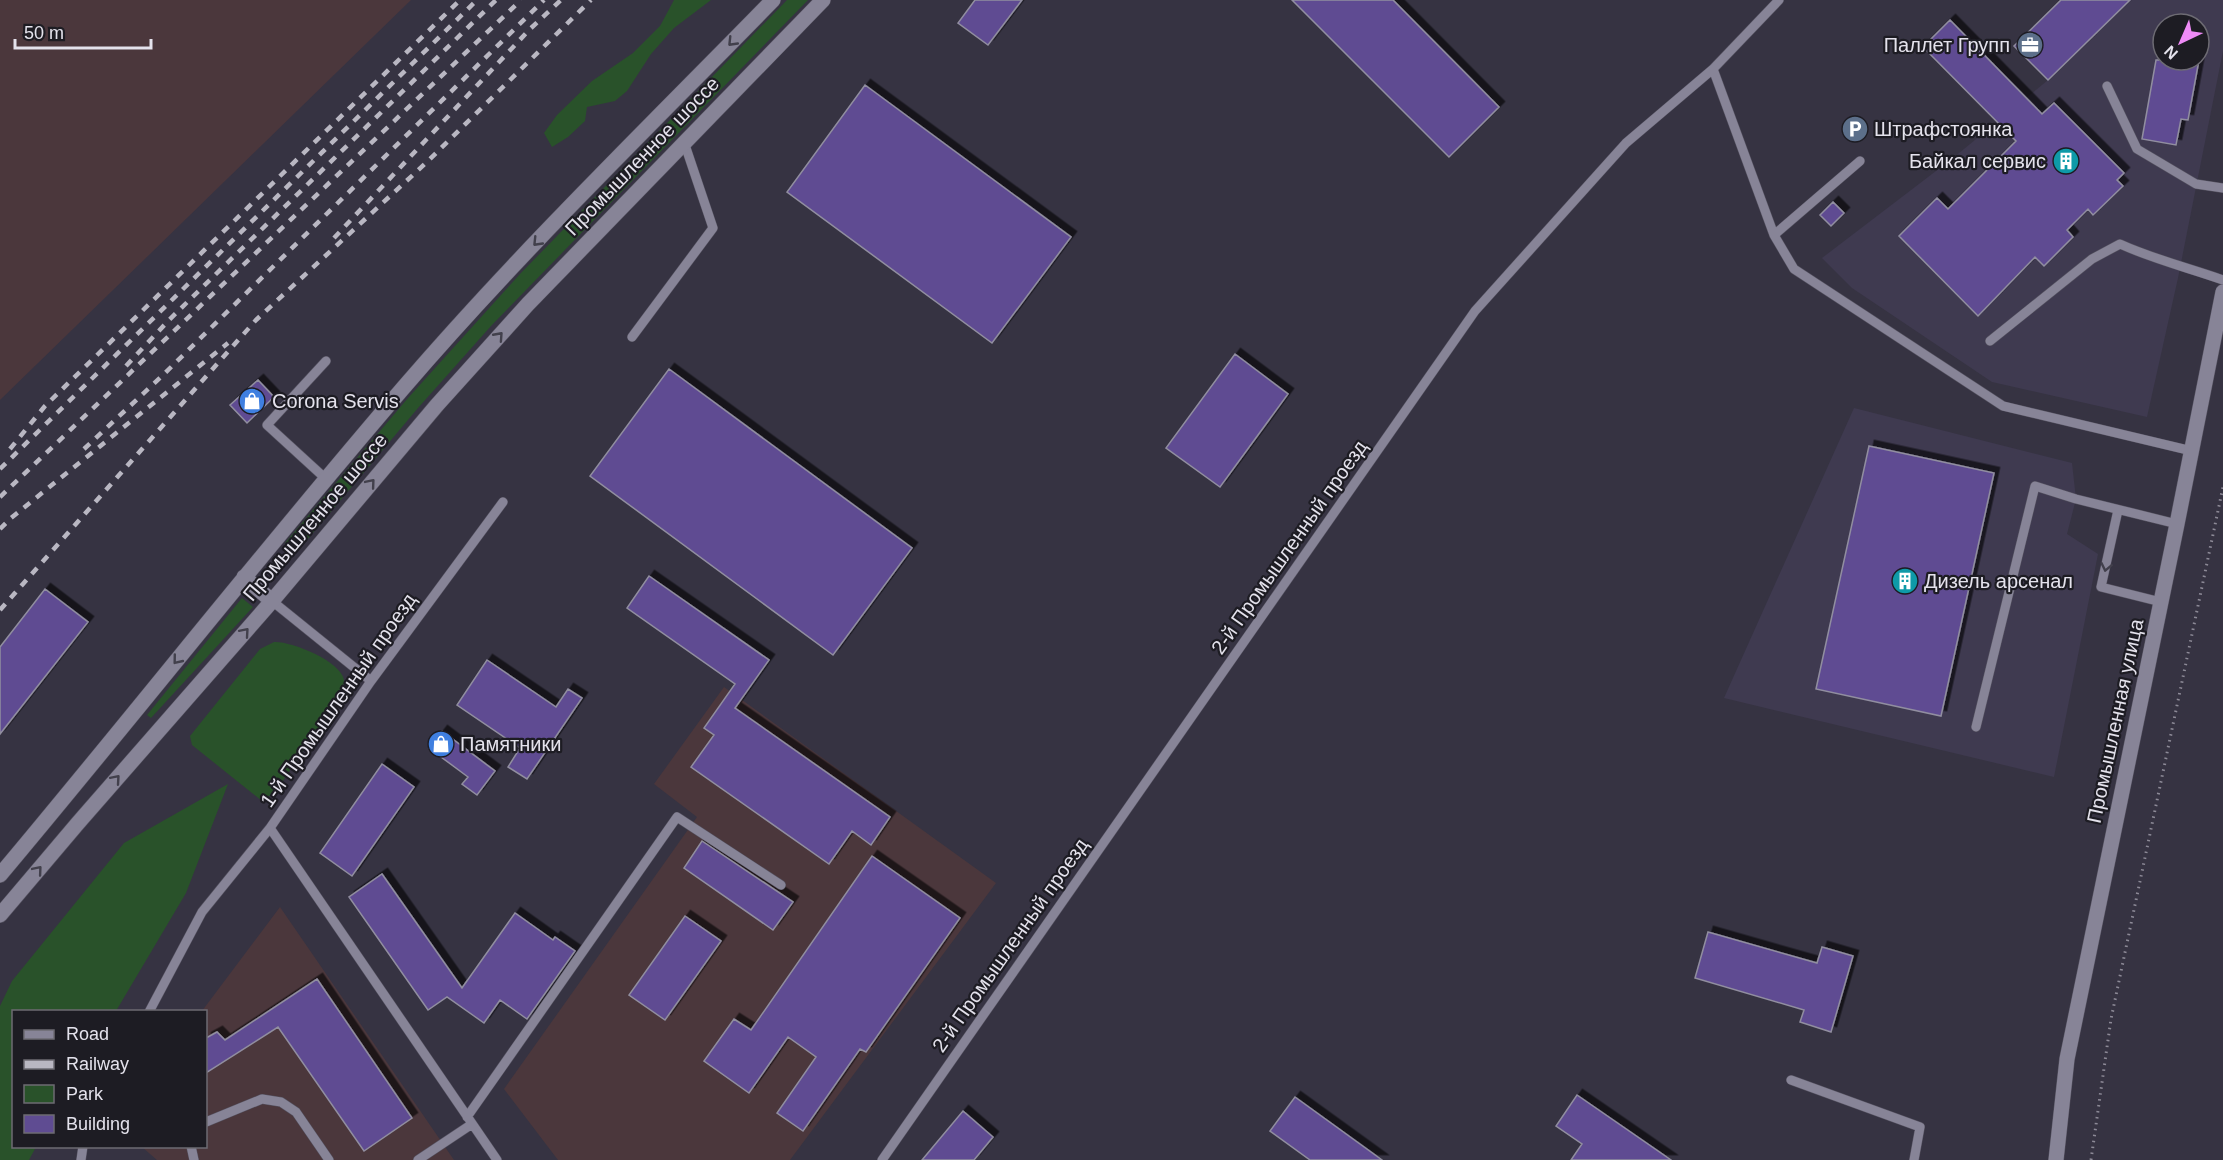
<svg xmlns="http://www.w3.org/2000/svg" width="2223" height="1160" viewBox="0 0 2223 1160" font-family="Arial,sans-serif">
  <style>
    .built { fill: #3f3a50; fill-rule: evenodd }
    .industrial { fill: #4b373c }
    .green { fill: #29522a }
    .building { fill: #5f4c92; stroke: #918ea0; stroke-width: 1.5; filter: url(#shadow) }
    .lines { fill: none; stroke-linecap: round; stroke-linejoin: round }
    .lane-casing { stroke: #555260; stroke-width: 10 }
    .secondary-casing { stroke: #555260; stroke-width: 16 }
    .path { stroke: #8d8a97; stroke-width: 3; stroke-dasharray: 1.5 4.5; stroke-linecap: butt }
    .lane { stroke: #878497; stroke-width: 9 }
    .secondary { stroke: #878497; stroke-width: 15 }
    .rail { stroke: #b9b7c2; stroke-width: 4.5; stroke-dasharray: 8 8; stroke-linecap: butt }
    .oneway { stroke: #42404c }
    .labels { text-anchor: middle; stroke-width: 4.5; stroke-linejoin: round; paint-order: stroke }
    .poi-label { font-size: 20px; fill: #e4e2ec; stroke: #1d1c23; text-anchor: start }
    .street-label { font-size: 20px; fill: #e4e2ec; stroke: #1d1c23 }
  </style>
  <defs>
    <filter id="shadow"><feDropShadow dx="5.5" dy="-5.5" stdDeviation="0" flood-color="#0009"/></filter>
  </defs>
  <rect width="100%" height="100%" fill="#363342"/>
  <!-- built -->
  <path class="built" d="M2130,0h93v51l-45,227 -31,139 -155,-35 -140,-94 -30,-30 131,-100 95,-78zM2163,24h36v36h-36z
    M1854,408l218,55 4,36 -9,35 31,20 -44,223 -330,-79z"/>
  <!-- industrial -->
  <path class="industrial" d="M0,0h411l-411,400z
    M724,687l272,196 -206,277h-232l-54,-71 193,-272 -43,-33z
    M280,907l174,253h-297l-15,-13 64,-1v-134l-4,-1z"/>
  <!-- green -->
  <path class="green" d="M674,0h37l-37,28 -23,26 -24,37 -12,10 -28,6 -2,14 -17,16 -16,10 -8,-14 13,-18 35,-34 41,-28 27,-27z
    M787,0h21l-317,326 -73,82 -122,145 -11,-10 123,-145 112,-124z
    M242,598l11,9 -102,111 -4,-3z
    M274,642c17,-1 67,19 70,38 0,4 -2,10 -3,15l-65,96 -14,10 -70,-56 -2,-9 70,-87z
    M228,784l-42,109 -70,118 -102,1v134l22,1 -7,13h-29v-154l12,-25 112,-138z"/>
  <!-- building -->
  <path class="building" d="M975,0h47l-34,45 -30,-22z
    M1292,0h101l106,107 -50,50z
    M2061,0h69l-82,80 -34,-34z
    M1950,20l92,94 12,-11 70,70 -7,7 6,6 -30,29 -5,-6 -21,21 6,7 -29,29 -9,-9 -57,59 -79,-80 38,-38 11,11 68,-68 -93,-94z
    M2156,60h43l-11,60 -7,-1 -5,26 -34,-6z
    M865,85l206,152 -79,106 -205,-151z
    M1833,202l11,11 -13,13 -11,-11z
    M1235,354l53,40 -68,93 -54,-39z
    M669,369l243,179 -79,107 -243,-179z
    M258,380l16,17 -27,26 -17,-18z
    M1869,446l125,27 -53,243 -125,-27z
    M649,576l120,84 -34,48 155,109 -19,28 -19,-14 -23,33 -138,-97 23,-32 -10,-7 31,-44 -108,-76z
    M45,589l43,33 -88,112v-87z
    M487,660l69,47 12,-18 14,9 -55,81 -19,-12 12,-19 -63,-43z
    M442,731l53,40 -18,24 -15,-11 6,-7 -39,-29z
    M382,764l32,23 -62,89 -32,-23z
    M702,841l91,61 -20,28 -89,-62z
    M872,856l88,62 -94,134 -6,-3 -57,82 -26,-18 39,-56 -28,-20 -39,56 -45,-32 30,-42 17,11z
    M382,874l80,114 53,-75 38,27 2,-3 20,14 -48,68 -27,-19 -16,23 -37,-26 -19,13 -79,-113z
    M685,916l36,25 -56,79 -36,-25z
    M1708,932l109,31 5,-16 31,9 -22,76 -31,-10 4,-12 -109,-32z
    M317,979l95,139 -48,33 -86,-124 -72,46v-35l11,-6 8,8z
    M1577,1095l94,65h-100l11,-16 -26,-18z
    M1295,1097l87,63h-72l-40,-29z
    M963,1111l30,26 -19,23h-52z"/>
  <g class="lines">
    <defs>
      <path id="lane" d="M1713,69l61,166 20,34 209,137 189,45
        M2107,86l30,63 59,35 27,4
        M1774,235l86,-74
        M632,337l81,-109 -29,-86
        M1990,341l102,-82 28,-15c33,15 69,24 103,36
        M326,361l-59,64 59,54
        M2118,510l-17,77 60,15
        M272,601l99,80
        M1976,727l59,-241 41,13 101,25
        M149,1012l53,-100 68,-84
        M1791,1080l129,47 -6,33
        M467,1117l210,-300 104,68
        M206,1122l56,-23 19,3 15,10 33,48
        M191,1146l3,14
        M81,1160l2,-14
        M418,1160l54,-36
        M497,1160l-227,-332 101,-147 132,-179
        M882,1160l593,-849 151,-168 87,-74 66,-69"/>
      <path id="secondary" d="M244,577l28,24
        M0,875c136,-162 266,-328 404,-488 116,-135 245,-260 369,-387
        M0,915l78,-92 194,-222 165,-196 91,-101 295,-304
        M2056,1160l11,-101 110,-535 46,-232"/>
    </defs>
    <!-- lane casing -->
    <use href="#lane" class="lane-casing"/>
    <!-- secondary casing -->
    <use href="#secondary" class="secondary-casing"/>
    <!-- path -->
    <path class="path" d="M2091,1160l20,-141 112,-532"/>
    <!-- lane -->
    <use href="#lane" class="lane"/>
    <!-- secondary -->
    <use href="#secondary" class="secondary"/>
    <!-- rail -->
    <path class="rail" d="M334,238l196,-209 31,-29
      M126,366l43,-46 327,-320
      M10,449l35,-43 415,-406
      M84,449l78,-73 382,-376
      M0,469l477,-469
      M0,497l521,-497
      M0,529l11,-11 217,-175
      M0,610l256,-290 172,-159 163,-161"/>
  </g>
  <!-- one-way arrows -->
  <defs><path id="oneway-chevron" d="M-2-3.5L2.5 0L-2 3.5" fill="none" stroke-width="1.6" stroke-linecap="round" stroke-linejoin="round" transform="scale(1.5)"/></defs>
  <g class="oneway">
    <use href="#oneway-chevron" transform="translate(732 42) rotate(134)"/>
    <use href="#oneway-chevron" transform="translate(537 242) rotate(134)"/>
    <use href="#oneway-chevron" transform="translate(499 336) rotate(-48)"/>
    <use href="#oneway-chevron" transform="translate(371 483) rotate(-50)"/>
    <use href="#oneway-chevron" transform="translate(2106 567) rotate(102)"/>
    <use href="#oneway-chevron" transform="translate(245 632) rotate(-49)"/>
    <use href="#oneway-chevron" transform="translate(177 660) rotate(129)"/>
    <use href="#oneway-chevron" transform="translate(116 779) rotate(-49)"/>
    <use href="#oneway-chevron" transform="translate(38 870) rotate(-50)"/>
  </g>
  <!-- icons -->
  <defs>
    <symbol id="office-disc" viewBox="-11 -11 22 22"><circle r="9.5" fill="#5c6f8a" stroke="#1d1c23"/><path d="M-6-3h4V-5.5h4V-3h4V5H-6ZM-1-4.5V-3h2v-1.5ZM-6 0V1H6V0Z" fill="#fff"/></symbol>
    <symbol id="parking-disc" viewBox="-11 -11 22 22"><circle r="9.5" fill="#5c6f8a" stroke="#1d1c23"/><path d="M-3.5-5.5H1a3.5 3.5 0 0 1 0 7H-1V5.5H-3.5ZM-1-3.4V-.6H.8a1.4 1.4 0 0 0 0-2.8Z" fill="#fff"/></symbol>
    <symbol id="building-disc" viewBox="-11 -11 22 22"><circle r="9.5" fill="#0f9aa8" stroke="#1d1c23"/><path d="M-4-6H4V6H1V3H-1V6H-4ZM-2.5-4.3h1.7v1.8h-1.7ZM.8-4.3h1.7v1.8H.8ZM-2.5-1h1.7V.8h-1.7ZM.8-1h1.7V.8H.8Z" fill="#fff"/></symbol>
    <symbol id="shop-disc" viewBox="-11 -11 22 22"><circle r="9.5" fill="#3f7fe0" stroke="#1d1c23"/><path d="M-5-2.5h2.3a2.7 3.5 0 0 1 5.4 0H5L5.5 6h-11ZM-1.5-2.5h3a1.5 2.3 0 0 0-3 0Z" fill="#fff"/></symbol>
  </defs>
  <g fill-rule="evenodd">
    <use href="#office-disc" x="2015" y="30" width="30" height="30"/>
    <use href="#parking-disc" x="1840" y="114" width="30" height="30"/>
    <use href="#building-disc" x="2051" y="146" width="30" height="30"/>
    <use href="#shop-disc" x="237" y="386" width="30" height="30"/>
    <use href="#building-disc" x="1890" y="566" width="30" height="30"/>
    <use href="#shop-disc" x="426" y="729" width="30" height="30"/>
  </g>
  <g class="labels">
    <!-- poi labels -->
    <g class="poi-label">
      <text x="2010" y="52" text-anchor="end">Паллет Групп</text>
      <text x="1874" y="136">Штрафстоянка</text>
      <text x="2046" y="168" text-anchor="end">Байкал сервис</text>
      <text x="272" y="408">Corona Servis</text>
      <text x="1924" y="588">Дизель арсенал</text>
      <text x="460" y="751">Памятники</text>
    </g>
    <!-- street labels -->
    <g class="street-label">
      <text transform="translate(642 156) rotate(-46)" y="7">Промышленное шоссе</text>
      <text transform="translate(315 517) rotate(-50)" y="7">Промышленное шоссе</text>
      <text transform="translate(1289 547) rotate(-55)" y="7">2-й Промышленный проезд</text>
      <text transform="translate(338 700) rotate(-55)" y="7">1-й Промышленный проезд</text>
      <text transform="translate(2115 721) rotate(-78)" y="7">Промышленная улица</text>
      <text transform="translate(1010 945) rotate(-55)" y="7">2-й Промышленный проезд</text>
    </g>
  </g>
  <!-- legend -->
  <rect x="12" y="1010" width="195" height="138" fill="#1d1c23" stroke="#6d6b73" stroke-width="1.5"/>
  <rect x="24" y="1030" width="30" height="9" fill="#878497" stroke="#6d6b73" stroke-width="1.5"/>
  <text x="66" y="1040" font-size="18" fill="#e4e2ec">Road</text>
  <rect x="24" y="1060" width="30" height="9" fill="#b9b7c2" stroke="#6d6b73" stroke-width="1.5"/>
  <text x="66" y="1070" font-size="18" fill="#e4e2ec">Railway</text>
  <rect x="24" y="1085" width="30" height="18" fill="#29522a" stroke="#6d6b73" stroke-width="1.5"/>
  <text x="66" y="1100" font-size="18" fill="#e4e2ec">Park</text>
  <rect x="24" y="1115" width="30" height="18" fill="#5f4c92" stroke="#6d6b73" stroke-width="1.5"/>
  <text x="66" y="1130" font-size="18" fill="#e4e2ec">Building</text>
  <!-- north arrow -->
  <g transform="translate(2181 42) rotate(224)"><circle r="28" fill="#1d1c23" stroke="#6d6b73" stroke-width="1.5"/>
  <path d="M0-4.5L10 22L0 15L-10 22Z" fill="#ef8bf7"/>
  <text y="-9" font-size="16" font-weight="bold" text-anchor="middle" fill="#e4e2ec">N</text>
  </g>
  <!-- scale -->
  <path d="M15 39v9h136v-9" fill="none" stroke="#e4e2ec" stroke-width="3"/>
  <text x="24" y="39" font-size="18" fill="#e4e2ec" stroke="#1d1c23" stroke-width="4.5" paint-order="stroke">50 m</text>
</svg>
